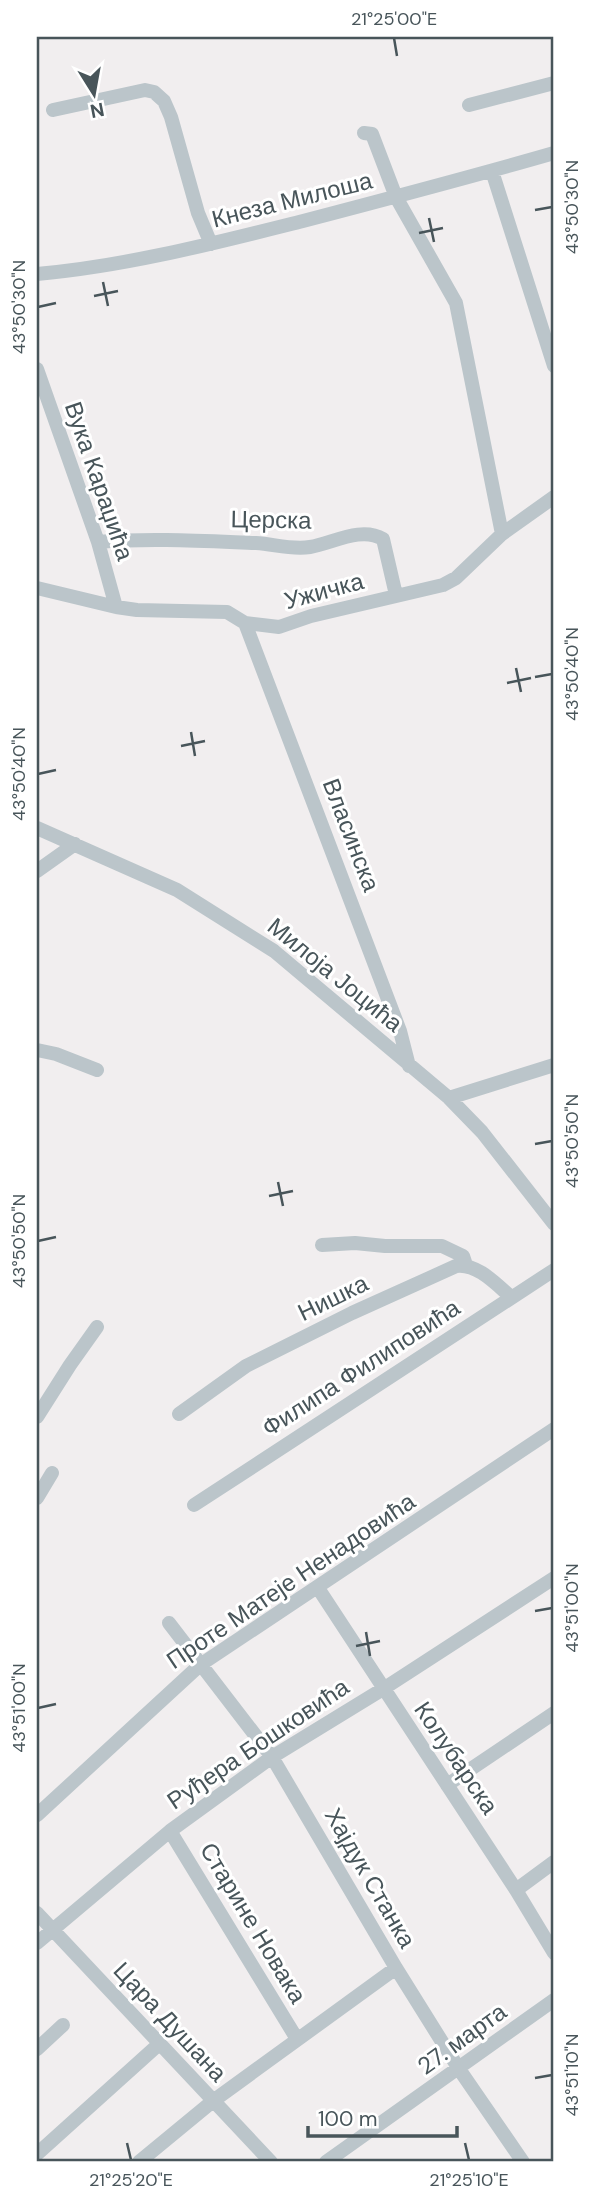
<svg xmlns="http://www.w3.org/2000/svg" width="591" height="2199" viewBox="0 0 591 2199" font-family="'DM Sans',sans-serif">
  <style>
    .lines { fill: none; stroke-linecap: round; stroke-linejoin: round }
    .minor { stroke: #bbc5ca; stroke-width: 14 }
    .ticks { fill: none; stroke: #48555a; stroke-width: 2.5 }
    .labels { text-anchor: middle; stroke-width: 6; stroke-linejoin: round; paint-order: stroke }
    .street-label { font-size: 24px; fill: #48555a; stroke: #fff }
    .neatline { fill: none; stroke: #48555a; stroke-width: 2.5 }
    .ticks-label { font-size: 18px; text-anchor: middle; fill: #48555a }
  </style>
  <rect width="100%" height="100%" fill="#f1eeef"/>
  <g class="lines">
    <!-- minor -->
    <path class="minor" d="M469,105l85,-22
      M53,110l92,-20 9,2 10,9 7,16 27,96 13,31
      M364,133l8,1 24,63 60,106 46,231
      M492,171l62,195
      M37,274c90,-8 178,-31 266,-53 84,-22 168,-44 251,-68
      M37,369l61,173 18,65
      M98,542c53,-4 105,-1 158,1 18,1 35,7 54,4 23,-4 51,-21 73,-8l13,56
      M37,588l79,19 21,3 90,2 18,11 34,4 32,-11 132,-31 13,-7 46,-44 52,-37
      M245,623l155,408 9,35
      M37,828l140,62 97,61 175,147 33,34 72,92
      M37,871l38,-27
      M37,1050l19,4 41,16
      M449,1098l105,-33
      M322,1245l33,-2 30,3h57l21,10 3,9
      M179,1414l67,-48 106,-53 104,-47c21,-3 40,18 55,31
      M37,1417l33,-52 27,-38
      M37,1498l15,-25
      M194,1505l360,-235
      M318,1588l198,302 38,63
      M169,1623l103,134 124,211 63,101 64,93
      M447,1785l107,-72
      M37,1815l163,-150 354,-236
      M170,1831l127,208
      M516,1890l38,-28
      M37,1913l234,249
      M37,1943l133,-112 102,-74 111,-68 171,-111
      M37,2049l26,-24
      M37,2154l121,-109
      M139,2162l74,-61 183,-133
      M326,2162l228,-162"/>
  </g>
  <!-- ticks -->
  <path class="ticks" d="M394,38l3,18M535,210l17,-3M429,218l5,24M419,233l24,-5M103,282l5,24M94,296l24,-5M38,307l18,-4M516,668l5,24M535,677l17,-3M507,683l24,-5M191,732l4,24M181,746l24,-5M38,774l18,-4M535,1144l17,-3M278,1182l5,24M269,1196l24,-5M38,1241l18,-4M535,1611l17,-3M366,1632l4,24M356,1646l24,-5M38,1708l18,-4M535,2078l17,-3M127,2143l4,17M465,2143l4,17"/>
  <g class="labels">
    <!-- street labels -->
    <g class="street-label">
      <text transform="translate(292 200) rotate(-14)" y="8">Кнеза Милоша</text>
      <text transform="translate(99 481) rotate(71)" y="8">Вука Караџића</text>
      <text transform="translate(271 520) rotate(1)" y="8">Церска</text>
      <text transform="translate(324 591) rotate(-15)" y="8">Ужичка</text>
      <text transform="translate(351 835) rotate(69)" y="8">Власинска</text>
      <text transform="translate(335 975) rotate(39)" y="8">Милоја Јоцића</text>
      <text transform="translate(333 1298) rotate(-26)" y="8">Нишка</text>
      <text transform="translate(361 1368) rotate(-33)" y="8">Филипа Филиповића</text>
      <text transform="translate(291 1581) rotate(-34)" y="8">Проте Матеје Ненадовића</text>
      <text transform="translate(258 1744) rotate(-34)" y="8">Руђера Бошковића</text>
      <text transform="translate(456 1758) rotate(56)" y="8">Колубарска</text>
      <text transform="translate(370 1878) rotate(60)" y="8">Хајдук Станка</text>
      <text transform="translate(253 1923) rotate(59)" y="8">Старине Новака</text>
      <text transform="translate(170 2022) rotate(47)" y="8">Цара Душана</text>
      <text transform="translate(462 2039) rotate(-36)" y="8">27. марта</text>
    </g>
  </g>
  <!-- border -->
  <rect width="591" height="2199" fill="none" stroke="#ffffff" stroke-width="77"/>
  <!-- north arrow -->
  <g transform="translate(94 94) rotate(169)" stroke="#ffffff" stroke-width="5" paint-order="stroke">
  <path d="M0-5L12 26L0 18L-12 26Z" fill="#48555a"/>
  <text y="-10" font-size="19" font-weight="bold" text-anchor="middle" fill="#48555a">N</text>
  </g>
  <!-- scale -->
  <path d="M308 2126v10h149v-10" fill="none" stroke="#48555a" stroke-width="3.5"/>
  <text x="318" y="2126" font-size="21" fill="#48555a" stroke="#ffffff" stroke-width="5" paint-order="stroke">100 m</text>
  <rect x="38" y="38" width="514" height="2122" class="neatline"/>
  <g class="ticks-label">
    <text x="394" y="25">21°25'00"E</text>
    <text transform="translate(572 207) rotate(-90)" y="6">43°50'30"N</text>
    <text transform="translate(19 307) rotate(-90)" y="6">43°50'30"N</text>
    <text transform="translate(572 674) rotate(-90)" y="6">43°50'40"N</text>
    <text transform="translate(19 774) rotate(-90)" y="6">43°50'40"N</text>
    <text transform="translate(572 1141) rotate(-90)" y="6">43°50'50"N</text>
    <text transform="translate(19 1241) rotate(-90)" y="6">43°50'50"N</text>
    <text transform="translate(572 1608) rotate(-90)" y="6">43°51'00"N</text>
    <text transform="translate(19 1708) rotate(-90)" y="6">43°51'00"N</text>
    <text transform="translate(572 2075) rotate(-90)" y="6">43°51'10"N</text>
    <text x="131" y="2186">21°25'20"E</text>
    <text x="469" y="2186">21°25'10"E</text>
  </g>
</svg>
